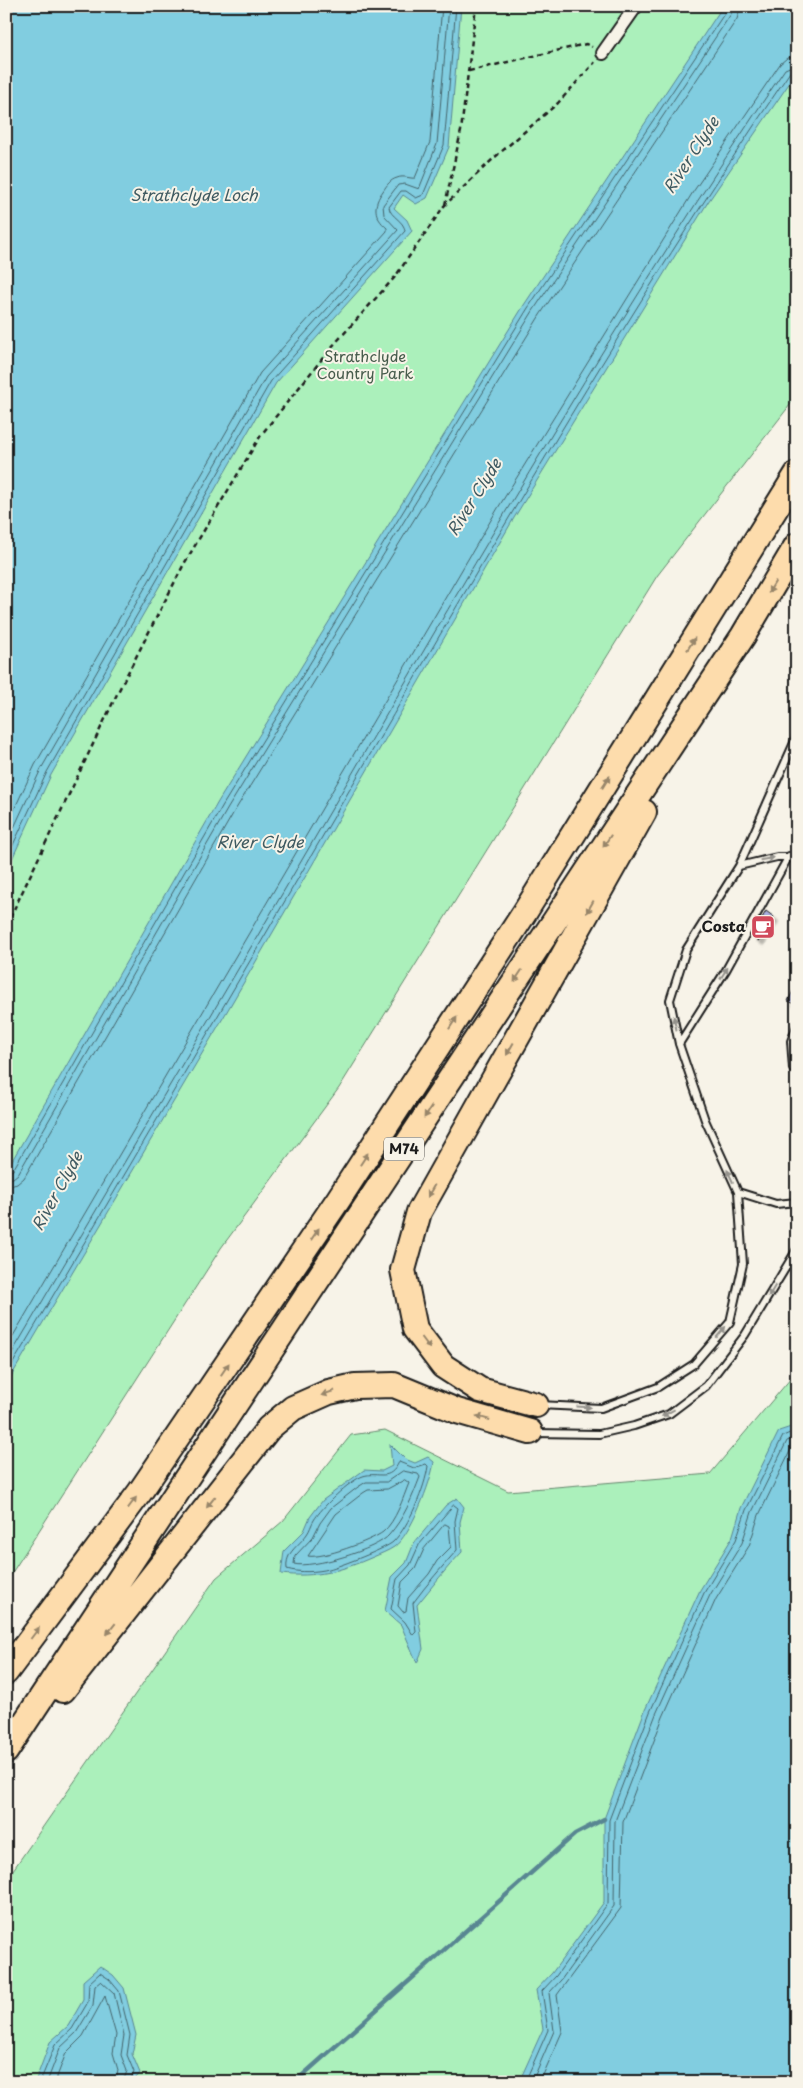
<svg xmlns="http://www.w3.org/2000/svg" width="803" height="2088" viewBox="0 0 803 2088" font-family="'Playpen Sans',sans-serif">
  <style>
    .green { fill: #abf0bb; stroke: #64866c }
    .water { fill: #81cde0; stroke: #598692 }
    .lines { fill: none; stroke-linecap: round; stroke-linejoin: round }
    .shore { stroke: #44636a; stroke-width: 1 }
    .stream { stroke: #598692; stroke-width: 4.5 }
    .building { fill: #a9aede; stroke: #1c1c1c; filter: url(#shadow) }
    .service-casing { stroke: #1c1c1c; stroke-width: 10 }
    .minor-casing { stroke: #1c1c1c; stroke-width: 16 }
    .motorway-casing { stroke: #1c1c1c; stroke-width: 28 }
    .path { stroke: #1c1c1c; stroke-width: 2.5; stroke-dasharray: 5 4; stroke-linecap: butt }
    .service { stroke: #f7f3e8; stroke-width: 6 }
    .minor { stroke: #f7f3e8; stroke-width: 12 }
    .motorway { stroke: #fddcac; stroke-width: 24 }
    .oneway { fill: #98866b }
    .oneway2 { fill: #94928c }
    .labels { text-anchor: middle; stroke-width: 4; stroke-linejoin: round; paint-order: stroke }
    .shield { fill: #f7f3e8; stroke: #5e5c59; stroke-width: 1 }
    .shield-label { font-size: 14px; font-weight: bold; fill: #1c1c1c }
    .park-label { font-size: 15px; fill: #475c4c; stroke: #f7f3e8 }
    .poi-label { font-size: 15px; font-weight: bold; fill: #1c1c1c; stroke: #f7f3e8; text-anchor: end }
    .water-label { font-size: 16px; font-style: italic; fill: #3f5a61; stroke: #f7f3e8 }
  </style>
  <defs>
    <filter id="shadow"><feDropShadow dx="4.5" dy="4.5" stdDeviation="1" flood-color="#0004"/></filter>
  </defs>
  <rect width="100%" height="100%" fill="#f7f3e8"/>
  <filter id="ink" filterUnits="userSpaceOnUse"><feTurbulence type="fractalNoise" baseFrequency=".02" numOctaves="2"/><feDisplacementMap in="SourceGraphic" scale="10" xChannelSelector="R" yChannelSelector="G"/><feConvolveMatrix kernelMatrix="1 2 1 2 8 2 1 2 1" color-interpolation-filters="sRGB"/></filter>
  <g filter="url(#ink)">
    <!-- green -->
    <path class="green" d="M6,6h791v390l-140,180 -318,512 -118,160 -215,334z
      M797,1371v711h-791v-202l210,-302 67,-57 68,-86 34,-5 123,61 202,-17z"/>
    <!-- water -->
    <path class="water" d="M6,6h455l-12,141 -22,51 -11,6 -13,-9 -9,13 13,12 5,11 -136,152 -225,392 -45,97z
      M723,6h74v66l-89,130 -194,316 -288,495 -220,372v-214l212,-369 306,-497z
      M797,1425v657h-278l24,-53 -7,-39 16,-17 52,-71v-83l41,-109 55,-120 32,-52 9,-30 38,-77z
      M390,1444l15,15 10,4 13,-6 6,5c-3,20 -23,73 -40,85 -6,4 -14,7 -21,10 -32,14 -57,21 -92,17l3,-23 20,-20 6,-14 13,-17 41,-30 18,1 10,-5z
      M457,1498l7,9 -4,15 2,30c-16,16 -30,35 -45,53l6,44 -6,14 -16,-38 -16,-14 7,-34 14,-14 8,-20 32,-38z
      M100,1966l13,9 11,13 12,47 -4,19 8,19 -7,9h-98l15,-40 18,-16 15,-26v-19z"/>
    <g class="lines">
      <!-- shore -->
      <path class="shore" d="M6,827l29,-62 225,-392 127,-142v-3c-14,-12 -14,-23 -4,-37 4,-6 7,-11 14,-13 7,-3 13,1 18,0l15,-36 12,-136
        M6,845l35,-76 225,-392 132,-147 -14,-15 -1,-10 15,-20 7,-1 14,5 18,-45 12,-138
        M6,860l41,-88 224,-391 134,-150c-1,-11 -15,-14 -16,-24l12,-16h5l10,7 7,-3 21,-50 12,-139
        M6,1173l7,-3 210,-365 305,-497 198,-297 1,-5
        M6,1179l7,-1 5,-4 210,-366 305,-497 198,-297 2,-8
        M6,1187l11,-3 7,-6 210,-366 306,-497 197,-296 4,-13
        M6,1348l492,-840 195,-316 87,-128 7,-6 10,-2
        M6,1363c112,-190 224,-379 335,-570 142,-245 285,-490 444,-724l12,-5
        M6,1375c112,-189 223,-377 333,-567 145,-249 289,-498 451,-736l7,-2
        M399,1462l15,6 12,-4 2,2c-3,22 -19,60 -35,76 -8,7 -53,24 -64,27 -12,3 -30,4 -42,0 -2,-17 11,-22 20,-35 3,-4 4,-9 7,-14 8,-13 35,-39 49,-44 16,-5 26,7 36,-14z
        M403,1471l15,3 2,3c-8,21 -16,41 -31,58 -11,14 -77,34 -95,29l1,-8 18,-19 7,-14 11,-15 27,-21 8,-5h20z
        M405,1480l4,3c-6,15 -13,38 -26,49 -12,9 -61,27 -75,24l28,-42 27,-21 5,-3 19,-1z
        M454,1505l4,3 -3,13 2,29c-15,17 -30,34 -44,53l3,29 -3,3 -8,-13 -14,-13 6,-30 13,-14 9,-20z
        M445,1524l4,2 2,21 -14,14 -8,13 -21,24 -2,13 -3,1 -5,-6 4,-24 13,-13 9,-20z
        M40,2082l15,-37 17,-16 16,-27 1,-19 11,-10 9,6 10,12 11,44 -3,20 7,17 -4,10
        M47,2082l13,-34 16,-15 17,-28 2,-19 6,-5 13,12 10,42 -3,20 6,16 -4,11
        M55,2082l11,-29 17,-17 22,-40 11,39 -3,18 5,17 -2,12
        M525,2082l23,-52 -6,-39 14,-15 52,-73 1,-83 41,-108 54,-119 32,-53 10,-30 37,-74 14,-6
        M532,2082l22,-51 -5,-38 12,-13 53,-74 1,-85 41,-107 54,-119 32,-52 10,-31 35,-71 10,-4
        M540,2082l22,-50 -5,-37 64,-87 2,-86 40,-105 53,-118 33,-53 10,-31 33,-68 5,-2"/>
      <!-- stream -->
      <path class="stream" d="M295,2082l280,-248 29,-15"/>
    </g>
    <!-- building -->
    <path class="building" d="M766,911l8,6 -15,24 -7,-5z
      M797,983v22l-9,-4z"/>
    <g class="lines">
      <defs>
        <path id="service" d="M739,866l38,-9h20
          M797,1026l-6,15 2,28 4,3
          M679,1044l47,-74 63,-114
          M738,1192l38,12 21,-2
          M539,1405l62,3 57,-21 36,-23 36,-42 13,-58 -5,-72 -33,-72 -26,-76 -9,-44 16,-50 53,-84 58,-130
          M534,1433l65,1 35,-8 35,-12 37,-28 39,-51 52,-86"/>
        <path id="minor" d="M603,53l33,-47"/>
        <path id="motorway" d="M536,1405l-56,-15 -37,-24 -28,-37 -12,-59 16,-58 225,-400
          M6,1672l134,-180 198,-292 187,-288 272,-438
          M63,1690l206,-262 24,-20 36,-16 26,-6 39,-1 63,26 73,21
          M6,1751l737,-1115 54,-91"/>
      </defs>
      <!-- service casing -->
      <use href="#service" class="service-casing"/>
      <!-- minor casing -->
      <use href="#minor" class="minor-casing"/>
      <!-- motorway casing -->
      <use href="#motorway" class="motorway-casing"/>
      <!-- path -->
      <path class="path" d="M469,71l117,-27 6,3
        M445,205l16,-74 15,-125
        M6,926l112,-234 66,-128 77,-129 69,-86 65,-72 49,-71 50,-48 64,-55 37,-41"/>
      <!-- service -->
      <use href="#service" class="service"/>
      <!-- minor -->
      <use href="#minor" class="minor"/>
      <!-- motorway -->
      <use href="#motorway" class="motorway"/>
    </g>
    <!-- one-way arrows -->
    <defs><path id="oneway-solid" d="M-6-.8H1V-3.2L6.5 0L1 3.2V.8H-6Z" transform="scale(1.25)"/></defs>
    <g class="oneway">
      <use href="#oneway-solid" transform="translate(772 587) rotate(121)"/>
      <use href="#oneway-solid" transform="translate(691 644) rotate(-58)"/>
      <use href="#oneway-solid" transform="translate(606 782) rotate(-58)"/>
      <use href="#oneway-solid" transform="translate(607 841) rotate(123)"/>
      <use href="#oneway-solid" transform="translate(590 907) rotate(119)"/>
      <use href="#oneway-solid" transform="translate(518 976) rotate(123)"/>
      <use href="#oneway-solid" transform="translate(453 1023) rotate(-57)"/>
      <use href="#oneway-solid" transform="translate(510 1049) rotate(119)"/>
      <use href="#oneway-solid" transform="translate(428 1112) rotate(123)"/>
      <use href="#oneway-solid" transform="translate(364 1159) rotate(-57)"/>
      <use href="#oneway-solid" transform="translate(431 1191) rotate(119)"/>
      <use href="#oneway-solid" transform="translate(315 1234) rotate(-56)"/>
      <use href="#oneway-solid" transform="translate(426 1343) rotate(53)"/>
      <use href="#oneway-solid" transform="translate(225 1369) rotate(-56)"/>
      <use href="#oneway-solid" transform="translate(328 1393) rotate(161)"/>
      <use href="#oneway-solid" transform="translate(483 1418) rotate(-164)"/>
      <use href="#oneway-solid" transform="translate(211 1502) rotate(128)"/>
      <use href="#oneway-solid" transform="translate(132 1503) rotate(-53)"/>
      <use href="#oneway-solid" transform="translate(111 1629) rotate(128)"/>
      <use href="#oneway-solid" transform="translate(35 1633) rotate(-53)"/>
    </g>
    <g class="oneway2">
      <use href="#oneway-solid" transform="translate(767 859) rotate(-10)"/>
      <use href="#oneway-solid" transform="translate(724 973) rotate(-58)"/>
      <use href="#oneway-solid" transform="translate(675 1023) rotate(-102)"/>
      <use href="#oneway-solid" transform="translate(730 1176) rotate(-115)"/>
      <use href="#oneway-solid" transform="translate(772 1291) rotate(121)"/>
      <use href="#oneway-solid" transform="translate(721 1332) rotate(-50)"/>
      <use href="#oneway-solid" transform="translate(584 1407) rotate(3)"/>
      <use href="#oneway-solid" transform="translate(668 1413) rotate(152)"/>
    </g>
  </g>
  <!-- icons -->
  <defs>
    <symbol id="cafe-square" viewBox="-11 -11 22 22"><rect x="-9" y="-9" width="18" height="18" rx="4" fill="#d1495b" stroke="#f7f3e8"/><path d="M-5.5-4.5H6V0H3Q3 3.5 0 3.5H-2.5Q-5.5 3.5-5.5 0ZM3-3.2v2h1.7v-2ZM-6 4.5H4V6H-6Z" fill="#fff"/></symbol>
  </defs>
  <g fill-rule="evenodd">
    <use href="#cafe-square" x="749" y="913" width="28" height="28"/>
  </g>
  <g class="labels">
    <!-- shield labels -->
    <rect class="shield" x="384" y="1137.5" width="40" height="23" rx="4"/>
    <g class="shield-label">
      <text x="404" y="1154">M74</text>
    </g>
    <!-- park labels -->
    <g class="park-label">
      <text x="365" y="362">Strathclyde<tspan x="365" dy="17">Country Park</tspan></text>
    </g>
    <!-- poi labels -->
    <g class="poi-label">
      <text x="746" y="932">Costa</text>
    </g>
    <!-- water labels -->
    <g class="water-label">
      <text transform="translate(691 155) rotate(-57)" y="6">River Clyde</text>
      <text x="194" y="201">Strathclyde Loch</text>
      <text transform="translate(474 497) rotate(-58)" y="6">River Clyde</text>
      <text x="260" y="848">River Clyde</text>
      <text transform="translate(57 1191) rotate(-61)" y="6">River Clyde</text>
    </g>
  </g>
  <!-- margin -->
  <rect width="803" height="2088" fill="none" stroke="#f7f3e8" stroke-width="25"/>
  <rect x="12" y="12" width="778" height="2063" fill="none" stroke="#1c1c1c" stroke-width="2" filter="url(#ink)"/>
</svg>
